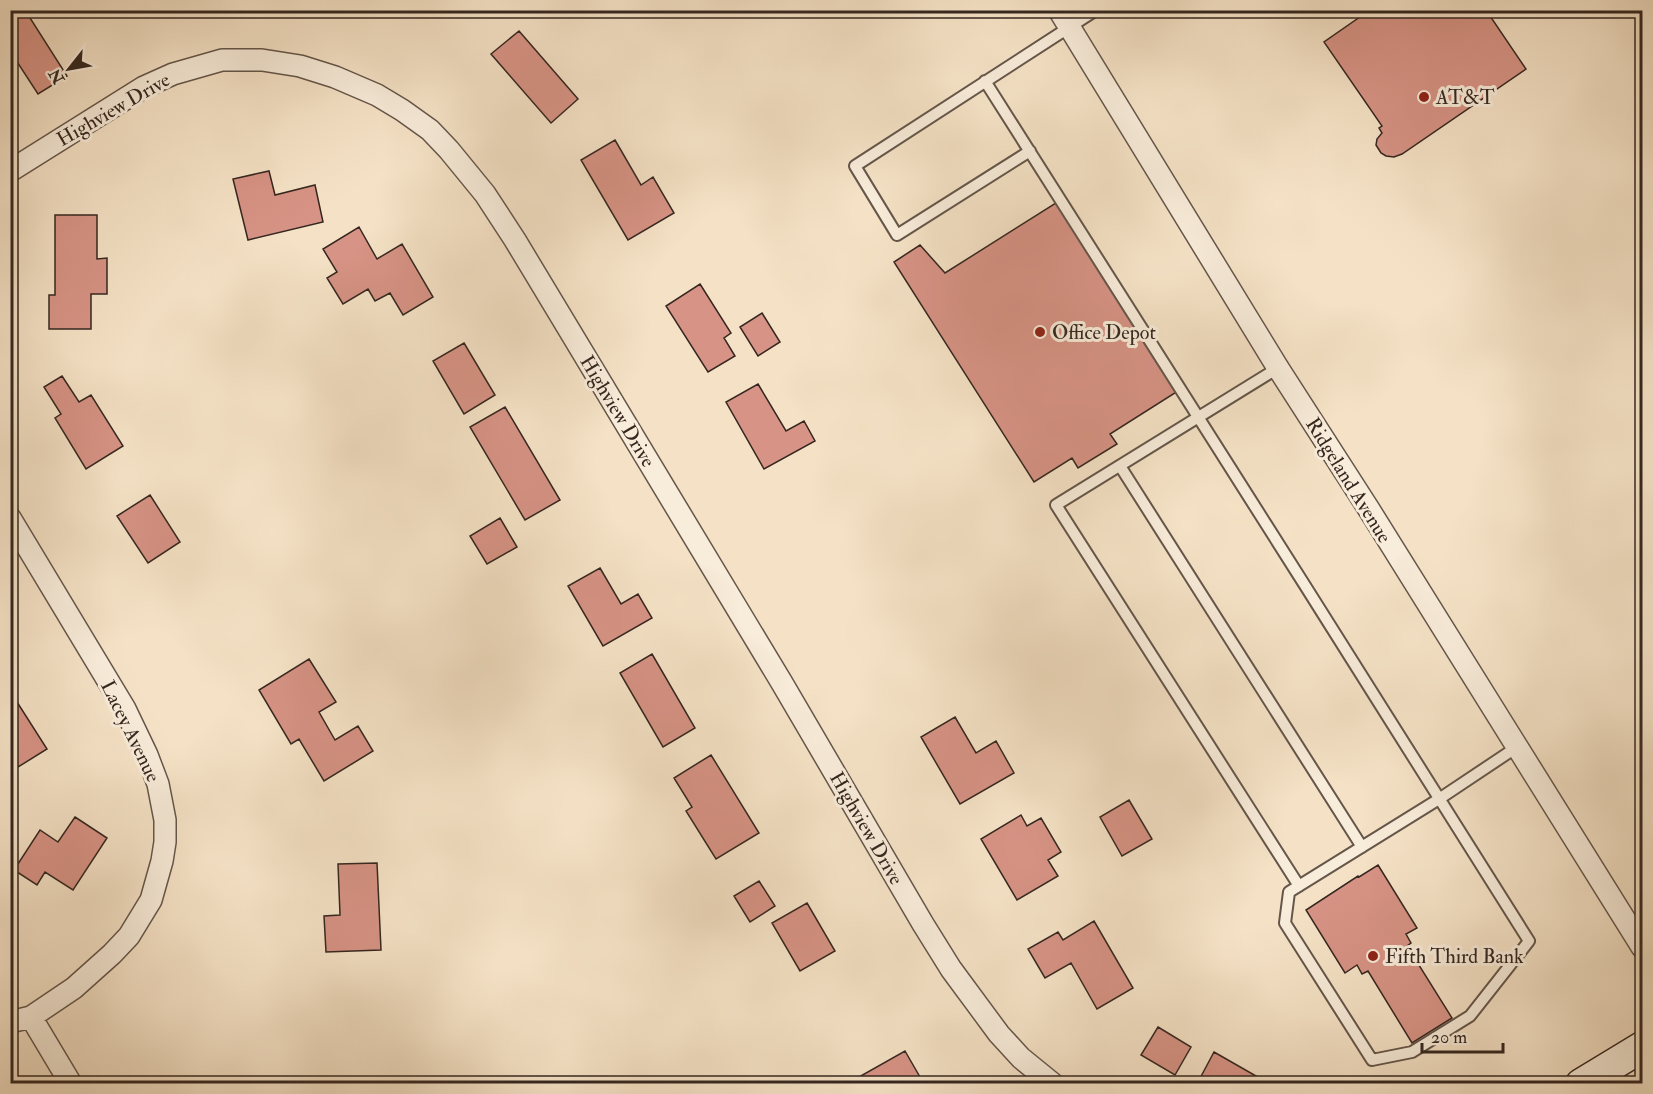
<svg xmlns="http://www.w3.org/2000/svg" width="1653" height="1094" viewBox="0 0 1653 1094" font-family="'IM FELL Double Pica',serif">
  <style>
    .building { fill: #d79385; stroke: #352720; stroke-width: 1.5 }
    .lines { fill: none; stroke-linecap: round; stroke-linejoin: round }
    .lane-casing { stroke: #65564a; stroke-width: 14 }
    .street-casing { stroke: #65564a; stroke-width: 24 }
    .secondary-casing { stroke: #352720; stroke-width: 33 }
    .lane { stroke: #f8ecda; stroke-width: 10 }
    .street { stroke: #f8ecda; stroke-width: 21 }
    .secondary { stroke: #f8ecda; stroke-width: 30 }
    .poi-dot { fill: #8f2418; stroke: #f8ecda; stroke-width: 2 }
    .labels { text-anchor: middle; stroke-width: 6; stroke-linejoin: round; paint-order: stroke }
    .poi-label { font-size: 20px; fill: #352720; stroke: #f8ecda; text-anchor: start }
    .street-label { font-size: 20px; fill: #352720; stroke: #f8ecda }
  </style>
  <rect width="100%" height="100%" fill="#f5e2c6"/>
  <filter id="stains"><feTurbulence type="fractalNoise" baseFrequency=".00333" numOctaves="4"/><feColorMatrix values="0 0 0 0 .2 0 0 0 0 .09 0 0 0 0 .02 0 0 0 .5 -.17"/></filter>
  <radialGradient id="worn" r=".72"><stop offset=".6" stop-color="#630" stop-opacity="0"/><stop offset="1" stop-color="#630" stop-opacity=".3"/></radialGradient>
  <!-- building -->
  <path class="building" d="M10,10h15l42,66 -29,18 -28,-43z
    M1370,10h116l40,59 -124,85 -8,3 -8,-1 -5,-3 -5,-8 1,-6 5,-6 -3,-5 3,-2 -58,-84z
    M519,31l59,68 -27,24 -60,-69z
    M615,140l26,45 12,-8 21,36 -46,27 -47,-80z
    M269,171l6,24 40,-10 8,37 -75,18 -15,-61z
    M1059,201l119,190 -68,43 7,10 -39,24 -6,-10 -38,24 -140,-220 26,-17 25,28z
    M55,215h42v44l10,-1v36h-16v35h-42v-34h6z
    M359,227l18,32 25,-15 31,53 -30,18 -13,-22 -15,8 -7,-12 -25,15 -16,-26 10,-6 -14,-23z
    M700,284l31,49 -7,5 11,18 -27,16 -42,-66z
    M762,313l18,29 -22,14 -18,-29z
    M464,343l31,52 -31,19 -31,-53z
    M62,376l17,26 12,-7 32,51 -37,23 -31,-51 6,-4 -17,-27z
    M758,384l28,47 18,-10 11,20 -51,28 -38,-67z
    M505,407l55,93 -35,20 -55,-93z
    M150,495l30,47 -32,21 -31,-47z
    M500,518l17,29 -30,17 -17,-28z
    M600,568l21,36 17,-10 14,24 -49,28 -35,-60z
    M652,654l43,74 -32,19 -43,-74z
    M309,659l27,43 -17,10 16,28 23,-14 15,25 -49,30 -25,-42 -8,5 -32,-54z
    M10,691l37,58 -37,23z
    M955,717l21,36 20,-12 18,32 -54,31 -39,-67z
    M711,755l48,78 -43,26 -30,-48 6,-4 -18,-29z
    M1129,800l23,39 -30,17 -22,-39z
    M1021,815l6,11 14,-8 20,34 -13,8 10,16 -41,24 -36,-61z
    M75,817l32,21 -34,52 -28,-18 -8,13 -23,-15 26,-40 18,12z
    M377,863l4,87 -55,2 -2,-36 16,-1 -2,-51z
    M1378,865l39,63 -11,6 5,9 -4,3 45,72 -40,25 -44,-72 -6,3 -5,-9 -12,8 -39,-63 52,-34 1,1z
    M759,881l16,25 -25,16 -16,-26z
    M807,903l28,48 -35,20 -28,-48z
    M1094,921l39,67 -36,21 -26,-46 -26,15 -17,-29 30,-17 5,8z
    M1158,1027l33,20 -16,28 -34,-20z
    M905,1051l19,33h-73l-1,-2z
    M1214,1052l56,32h-73z"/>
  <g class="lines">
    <defs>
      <path id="lane" d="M985,81c183,286 363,573 544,860l-59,75 -58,36 -40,8 -87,-137 4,-31 150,-93 78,-52
        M1030,151l-133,84 -42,-69 241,-156
        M1278,368l-222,137 243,381
        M1120,466l242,381"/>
      <path id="street" d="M1059,10l219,358 92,143 272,436
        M10,171l134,-84 29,-13 49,-14h40l38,6 35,11 42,18 25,15 28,20 19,20 36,44 30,46 267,443 141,241 28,45 48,65 22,24 32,26
        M10,518l115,191 22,46 11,29 7,36v22l-3,19 -11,39 -22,36 -17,18 -38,34 -43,29 40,67
        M10,1022l21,-5"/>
      <path id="secondary" d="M1581,1084l61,-37"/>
    </defs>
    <!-- lane casing -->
    <use href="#lane" class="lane-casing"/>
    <!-- street casing -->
    <use href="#street" class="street-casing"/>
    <!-- secondary casing -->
    <use href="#secondary" class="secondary-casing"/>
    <!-- lane -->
    <use href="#lane" class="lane"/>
    <!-- street -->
    <use href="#street" class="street"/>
    <!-- secondary -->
    <use href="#secondary" class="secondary"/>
  </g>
  <!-- markers -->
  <g class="poi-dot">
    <circle cx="1424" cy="97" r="6"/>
    <circle cx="1040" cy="332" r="6"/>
    <circle cx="1373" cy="956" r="6"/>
  </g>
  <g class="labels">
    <!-- poi labels -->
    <g class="poi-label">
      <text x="1436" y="104">AT&amp;T</text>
      <text x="1052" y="339">Office Depot</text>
      <text x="1385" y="963">Fifth Third Bank</text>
    </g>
    <!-- street labels -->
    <g class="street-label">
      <text transform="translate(113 109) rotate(-30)" y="7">Highview Drive</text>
      <text transform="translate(618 411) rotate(59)" y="7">Highview Drive</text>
      <text transform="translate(1349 480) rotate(58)" y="7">Ridgeland Avenue</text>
      <text transform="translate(131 731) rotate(64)" y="7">Lacey Avenue</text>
      <text transform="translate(867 828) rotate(60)" y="7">Highview Drive</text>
    </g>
  </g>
  <!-- margin -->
  <rect width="1653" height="1094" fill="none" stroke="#f5e2c6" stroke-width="36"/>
  <rect x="12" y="12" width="1629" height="1070" fill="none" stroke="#352720" stroke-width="3"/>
  <rect x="18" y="18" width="1617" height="1058" fill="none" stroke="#352720" stroke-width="1.5"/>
  <!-- north arrow -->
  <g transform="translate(69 69) rotate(239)" stroke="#f8ecda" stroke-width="4.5" paint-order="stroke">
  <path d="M0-4.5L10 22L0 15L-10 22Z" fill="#352720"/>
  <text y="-9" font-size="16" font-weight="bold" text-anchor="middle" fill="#352720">N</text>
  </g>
  <!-- scale -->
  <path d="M1422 1043v9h81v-9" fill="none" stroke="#352720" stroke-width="3"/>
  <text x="1431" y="1043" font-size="18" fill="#352720" stroke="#f8ecda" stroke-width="4.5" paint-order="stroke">20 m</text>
  <rect width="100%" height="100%" filter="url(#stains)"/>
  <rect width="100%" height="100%" fill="url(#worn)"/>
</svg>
